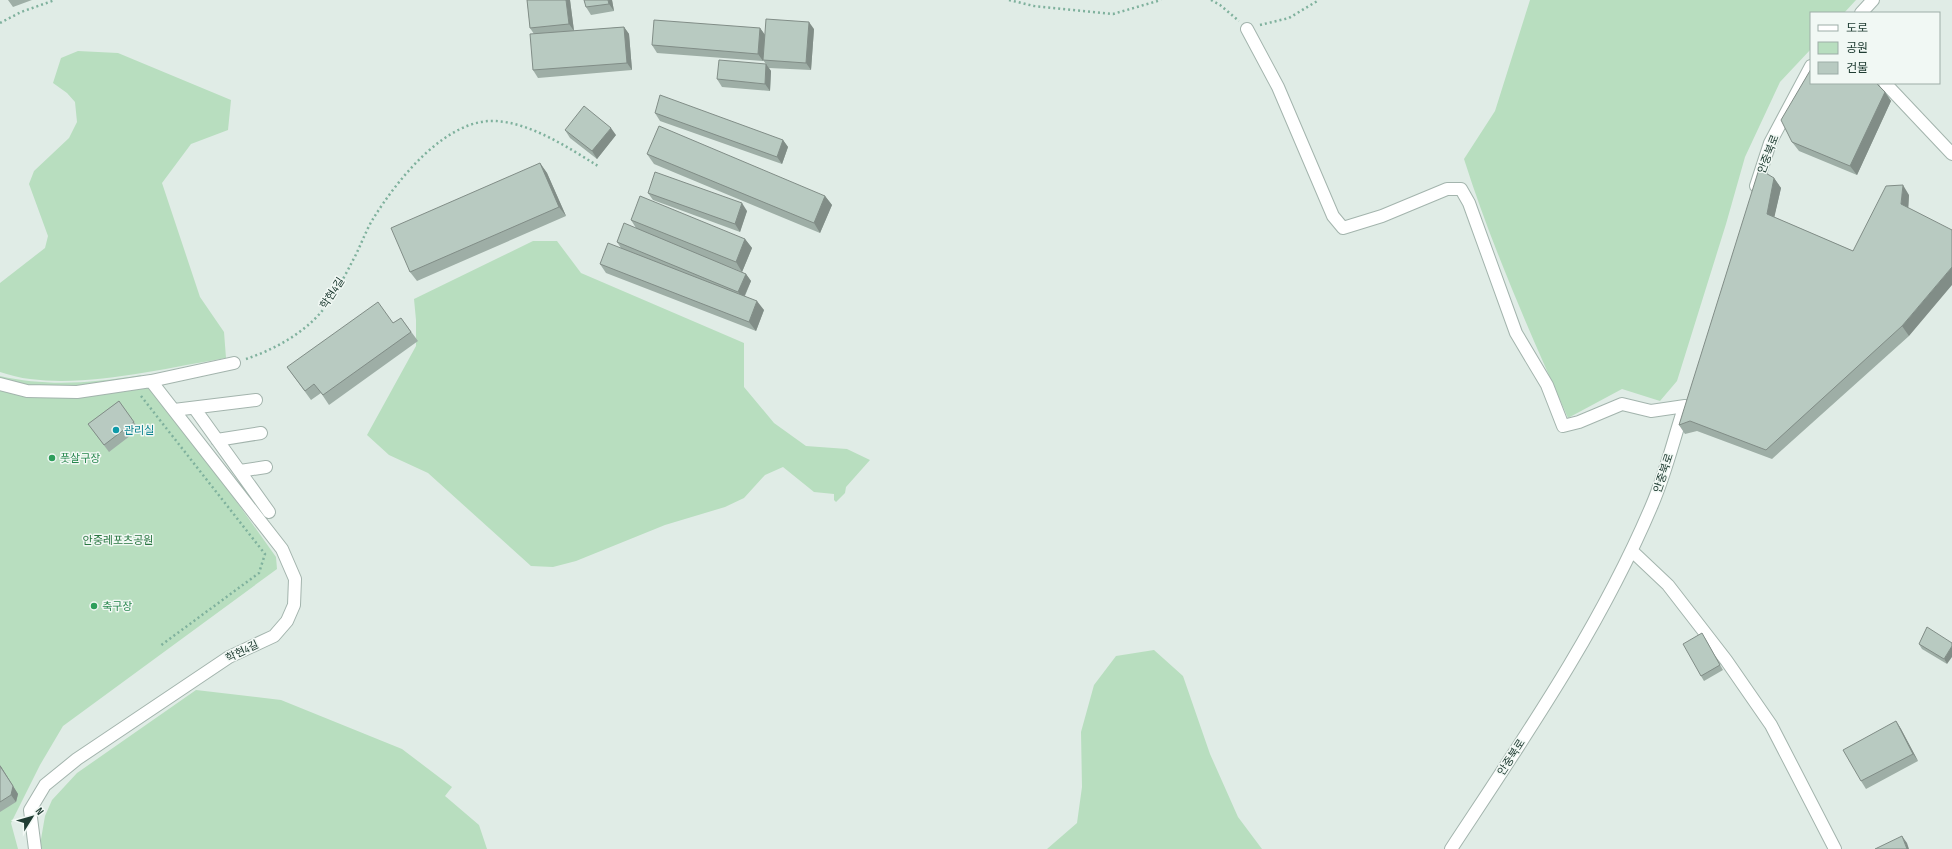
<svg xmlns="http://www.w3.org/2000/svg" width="1952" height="849" viewBox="0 0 1952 849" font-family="'Sofia Sans Condensed','Noto Sans KR',sans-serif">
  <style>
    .green { fill: #b8debf }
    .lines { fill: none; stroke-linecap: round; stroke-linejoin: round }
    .minor-casing { stroke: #a3b4ad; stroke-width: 14 }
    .path { stroke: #7fb19d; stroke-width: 2.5; stroke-dasharray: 2 3; stroke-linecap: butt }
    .minor { stroke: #fff; stroke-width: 12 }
    .wall { fill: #9eaea6 }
    .shaded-wall { fill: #818d87 }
    .building { fill: #b8cac1; stroke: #818d87 }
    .culture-dot { fill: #0f9aa8; stroke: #f1f8f4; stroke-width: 1.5 }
    .leisure-dot { fill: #2e9e5b; stroke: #f1f8f4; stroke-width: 1.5 }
    .labels { text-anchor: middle; stroke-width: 3; stroke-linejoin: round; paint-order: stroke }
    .street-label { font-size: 11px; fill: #203d33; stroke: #f1f8f4 }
    .culture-label { font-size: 11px; fill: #0d838f; stroke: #f1f8f4; text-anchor: start }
    .leisure-label { font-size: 11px; fill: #27864d; stroke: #f1f8f4; text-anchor: start }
    .park-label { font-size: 11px; fill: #287640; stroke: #f1f8f4 }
  </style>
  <rect width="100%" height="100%" fill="#e0ece6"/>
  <!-- green -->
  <path class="green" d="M1530,0h326l-12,13h-33v36l-31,33 -35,75 -19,67 -49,157 -17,20 -38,-12 -54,29c-38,-85 -76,-171 -104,-259l31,-48z
    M78,51l40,2 113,47 -3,30 -37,14 -29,39 38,114 24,35 2,26c-61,10 -135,29 -196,21 -10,-1 -20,-4 -30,-7v-89l45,-35 3,-12 -19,-52 5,-13 35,-33 8,-16 -2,-20 -8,-9 -14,-10 8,-25z
    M533,241h24l24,32 163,70v44l30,36 32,23 41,3 23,11 -24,27 -1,6 -9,9 -2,-2v-6l-20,-2 -31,-25 -18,8 -21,23 -19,9 -60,18 -89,36 -23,6 -22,-1 -103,-93 -39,-18 -22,-20 49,-89v-26l-2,-21z
    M141,375l93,123 42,59 1,12 -214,157 -23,39 -29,58 7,26h-18v-473c48,11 92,7 141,-1z
    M1154,650l29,26 27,78 28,63 24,32h-215l30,-26 5,-36 -1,-55 13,-47 22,-29z
    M196,690l85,10 121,49 50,38 -7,9 34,29 8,24h-446l-1,-4 5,-29 7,-16 25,-27z"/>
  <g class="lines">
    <defs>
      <path id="minor" d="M1861,13l12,-13
        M1247,29l31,58 55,129 10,12 39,-12 65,-27h14l8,14 47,130 31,52 16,41 16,-4 43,-18 29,7 34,-5
        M1885,83l67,71
        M1756,186l14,-43 41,-77
        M0,384l27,7 50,1 74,-11 83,-18
        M195,409l74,103
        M174,410l82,-10
        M217,440l44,-7
        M240,471l26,-4
        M1632,551l36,34 58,75 45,65 64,124
        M35,849l-5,-39 15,-25 32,-26 152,-102 45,-21 13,-15 7,-16 1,-26 -13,-30 -131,-168
        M1451,849c73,-111 149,-221 201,-344 13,-30 21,-63 31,-94"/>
    </defs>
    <!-- minor casing -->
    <use href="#minor" class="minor-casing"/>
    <!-- path -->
    <path class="path" d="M1009,0l25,6 79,8 48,-14
      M1211,0l9,5 19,16
      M0,23l21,-11 34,-12
      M1260,25l29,-7 30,-18
      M246,359c27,-9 57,-25 76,-48 11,-14 22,-33 30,-49 8,-14 13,-30 21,-43 24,-39 73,-101 123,-98 35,2 73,27 102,45
      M141,396l124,158 -6,19 -99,73"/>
    <!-- minor -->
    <use href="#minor" class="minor"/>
  </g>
  <!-- wall -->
  <path class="wall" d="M8,0h24l-19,7z
    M527,0h43l4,31 50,-4 5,7 3,36 -94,8 -5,-8 1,-36 -4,-6z
    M584,0h28l2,11 -23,4 -5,-8z
    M760,28l5,7 49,-6 -3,41 -42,-2 2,3 -1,20 -48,-4 -5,-8 49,-15 -3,-4 1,-14 -1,15 -106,-8 -5,-8z
    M1885,92l6,9 -34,74 -58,-24 -7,-9z
    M655,113l128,27 5,7 -6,17 -122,-43z
    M565,130l51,5 -19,24 -27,-21z
    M647,154l178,42 7,9 -12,28 -166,-69z
    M540,163l7,10 19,43 -149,65 -7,-9z
    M1774,178l7,10 -7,29 79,34 56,-56 -1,13 1,128 -137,123 -75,-28 -12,3 -6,-9z
    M648,193l99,18 -7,21 -87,-32z
    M631,220l114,19 7,9 -10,24 -21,-9 25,11 5,7 -6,15 19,14 -8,21 -150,-58 -6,-9 21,-16 -4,-6 19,-14z
    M401,318l17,23 -89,64 -8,-12 -10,7 -24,-33 106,-44z
    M119,401l20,28 -30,23 -21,-28z
    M1927,627l20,37 -25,-15 -3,-5z
    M1705,638l18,32 -19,11 -3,-5z
    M1896,721l5,8 17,32 -52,28 -5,-8z
    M0,765l18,29 -2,8 -16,10z"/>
  <!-- shaded-wall -->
  <path class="shaded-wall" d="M566,0h4l4,31 -5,-7z
    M608,0h4l2,11 -5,-7z
    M809,22l5,7 -3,41 -5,-7z
    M624,27l5,7 3,36 -5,-7z
    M760,28l5,7 -2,26 -5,-7z
    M766,64l5,7 -1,20 -5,-7z
    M1885,92l6,9 -34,74 -7,-9z
    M611,128l5,7 -19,24 -5,-8z
    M783,140l5,7 -6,17 -5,-7z
    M540,163l7,10 19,43 -7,-9z
    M1774,178l7,10 -8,35 -6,-9z
    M1903,185l6,10 -1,18 -7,-9z
    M825,196l7,9 -12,28 -6,-10z
    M742,203l5,8 -7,21 -5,-8z
    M745,239l7,9 -10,24 -6,-10z
    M1952,267v18l-43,51 -7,-10z
    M746,274l5,7 -8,18 -5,-7z
    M757,301l7,9 -8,21 -7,-9z
    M1952,646v11l-5,7 -3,-5z
    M1896,721l5,8 17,32 -5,-7z
    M0,765l18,29 -2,8 -5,-7z
    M1902,836l5,7 2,6h-2z"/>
  <!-- building -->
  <path class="building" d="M527,0h39l3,24 -39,4z
    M584,0h24l1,4 -23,3z
    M766,19l43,3 -3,41 -43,-3z
    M654,20l106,8 -2,26 -106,-9z
    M624,27l3,36 -94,7 -3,-36z
    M719,60l47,4 -1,20 -48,-5z
    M1811,69v14h65l9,9 -35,74 -58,-24 -11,-22z
    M660,95l123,45 -6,17 -122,-44z
    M584,106l27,22 -19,23 -27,-21z
    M659,126l166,70 -11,27 -167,-69z
    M540,163l19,44 -149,65 -19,-44z
    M1759,169l15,9 -7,36 86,37 33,-65 17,-1 -2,19 51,26v37l-50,59 -136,124 -76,-29 -11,4z
    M655,172l87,31 -7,21 -87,-31z
    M640,196l105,43 -9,23 -105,-42z
    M624,223l122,51 -8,18 -121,-50z
    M608,243l149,58 -8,21 -149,-58z
    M378,302l15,21 8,-5 10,14 -88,63 -9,-11 -9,7 -18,-24z
    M119,401l15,21 -30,23 -16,-21z
    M1927,627l25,16v3l-8,13 -25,-15z
    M1702,633l18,32 -19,11 -18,-32z
    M1896,721l17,33 -52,27 -18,-31z
    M0,766l13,20 -2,9 -11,7z
    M1902,836l5,13h-32z"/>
  <!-- markers -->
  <circle class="culture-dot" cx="116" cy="430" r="4"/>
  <g class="leisure-dot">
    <circle cx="52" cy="458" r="4"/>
    <circle cx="94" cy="606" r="4"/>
  </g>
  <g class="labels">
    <!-- street labels -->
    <g class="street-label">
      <text transform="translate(1768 154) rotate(-69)" y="4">안중북로</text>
      <text transform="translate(332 293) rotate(-57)" y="4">학현4길</text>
      <text transform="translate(1663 473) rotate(-72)" y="4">안중북로</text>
      <text transform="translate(242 651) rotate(-26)" y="4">학현4길</text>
      <text transform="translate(1511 757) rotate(-57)" y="4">안중북로</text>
    </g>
    <!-- culture labels -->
    <g class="culture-label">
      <text x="124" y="434">관리실</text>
    </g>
    <!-- leisure labels -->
    <g class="leisure-label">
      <text x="60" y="462">풋살구장</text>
      <text x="102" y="610">축구장</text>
    </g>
    <!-- park labels -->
    <g class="park-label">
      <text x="118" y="544">안중레포츠공원</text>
    </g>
  </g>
  <!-- legend -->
  <rect x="1810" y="12" width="130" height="72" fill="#f1f8f4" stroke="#9dada7"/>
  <rect x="1818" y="25" width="20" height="6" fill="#ffffff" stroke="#9dada7"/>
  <text x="1846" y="32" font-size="12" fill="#203d33">도로</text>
  <rect x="1818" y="42" width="20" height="12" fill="#b8debf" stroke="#9dada7"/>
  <text x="1846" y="52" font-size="12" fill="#203d33">공원</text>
  <rect x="1818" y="62" width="20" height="12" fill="#b8cac1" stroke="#9dada7"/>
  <text x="1846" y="72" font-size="12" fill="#203d33">건물</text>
  <!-- north arrow -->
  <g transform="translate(32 817) rotate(53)" stroke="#f1f8f4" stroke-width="3" paint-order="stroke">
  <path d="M0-3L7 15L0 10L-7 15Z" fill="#203d33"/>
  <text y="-6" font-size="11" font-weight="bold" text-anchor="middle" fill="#203d33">N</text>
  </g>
</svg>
